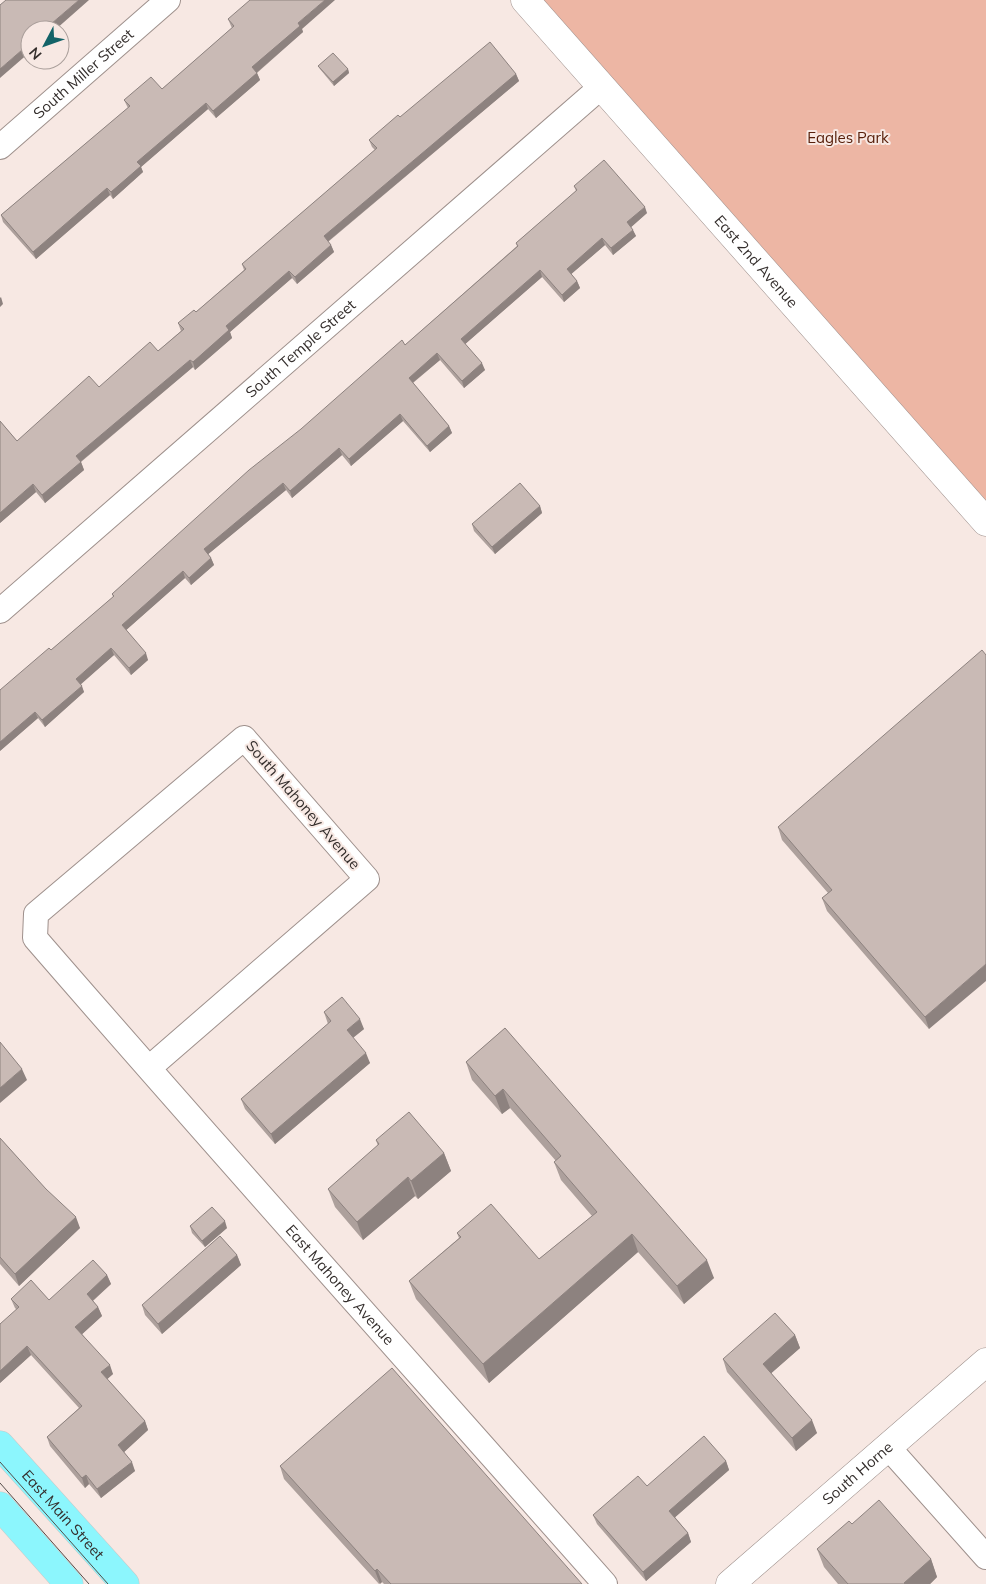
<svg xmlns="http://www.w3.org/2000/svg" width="986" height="1584" viewBox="0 0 986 1584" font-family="Mulish,sans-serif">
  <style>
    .green { fill: #edb6a4 }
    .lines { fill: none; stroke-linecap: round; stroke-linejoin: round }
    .street-casing { stroke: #9e908c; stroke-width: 26 }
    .secondary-casing { stroke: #9e908c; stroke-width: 29 }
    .primary-casing { stroke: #cac9c8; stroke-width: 29 }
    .street { stroke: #fff; stroke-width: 24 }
    .secondary { stroke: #fff; stroke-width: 28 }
    .primary { stroke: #8cf6fd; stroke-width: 28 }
    .tram { stroke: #544d4a; stroke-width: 1 }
    .wall { fill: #ada09c }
    .shaded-wall { fill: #8d827f }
    .building { fill: #c9bab5; stroke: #8d827f }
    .labels { text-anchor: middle; stroke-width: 4; stroke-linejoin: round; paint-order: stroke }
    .street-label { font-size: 15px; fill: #342e2c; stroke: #f7e8e3 }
    .park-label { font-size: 15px; fill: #58200b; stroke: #f7e8e3 }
  </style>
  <rect width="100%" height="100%" fill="#f7e8e3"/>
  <!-- green -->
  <path class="green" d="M542,0h444v502z"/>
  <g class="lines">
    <defs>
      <g id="street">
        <path id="s1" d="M0,147l168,-147"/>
        <path id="s2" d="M0,611l601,-524"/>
        <path id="s3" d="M149,1068l218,-189 -123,-141 -208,176 -1,24c188,217 380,431 570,646"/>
        <path d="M888,1447l98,110"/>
      </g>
      <g id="secondary">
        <path id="s4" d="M525,0l461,522"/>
        <path id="s5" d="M730,1584l256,-222"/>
      </g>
      <g id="primary">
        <path id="s6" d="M0,1445l125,139"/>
        <path d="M0,1506l69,78"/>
      </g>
    </defs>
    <!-- street casing -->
    <use href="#street" class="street-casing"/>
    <!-- secondary casing -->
    <use href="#secondary" class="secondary-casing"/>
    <!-- primary casing -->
    <use href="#primary" class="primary-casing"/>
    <!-- street -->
    <use href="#street" class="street"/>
    <!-- secondary -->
    <use href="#secondary" class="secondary"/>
    <!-- primary -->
    <use href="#primary" class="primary"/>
    <!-- tram -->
    <path class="tram" d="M0,1462l108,122
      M0,1483l89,101"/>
  </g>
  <!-- wall -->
  <path class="wall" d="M228,19l74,10 1,3 -46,41 3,7 -44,38 -8,-9 -67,58 2,5 -30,27 -3,-4 -74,64 -33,-37 -2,-7 127,-107 -4,-8 38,-11 70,-61 -1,-2z
    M318,66l30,3 1,4 -15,13 -14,-17z
    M516,74l3,7 -191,161 3,3 3,7 -37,32 -5,-6 -62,54 2,6 -37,32 -2,-3 -112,95 3,8 -39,33 -9,-11 -36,31v-102l17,20 82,-54 59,-36 23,-20 -3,-8 18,-11 48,-42 -2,-6 133,-114 -3,-3 -3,-7 31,-23z
    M574,186l73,27 -16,14 5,9 -23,19 -8,-10 -34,29 6,7 3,7 -16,14 -22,-25 -77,67 20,26 -21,18 -24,-28 -27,23 36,43 3,7 -22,19 -27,-31 -52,45 -9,-11 -50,43 -6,-8 -78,64 3,4 3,7 -23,20 -6,-7 -59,52 22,30 -17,15 -17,-20 -34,29 4,8 -39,35 -7,-9 -38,33 51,-101 62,-53 -1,-3 293,-249 112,-99 -1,-3 60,-52z
    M540,506l2,7 -47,41 -21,-23 -2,-7z
    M986,655l-57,374 -102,-118 -5,-13 6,-5 -46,-53 -4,-13z
    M324,1012l40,17 -11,9 17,25 -95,81 -30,-35 -4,-10 87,-75z
    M505,1028l209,250 -30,26 -46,-52 -149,131 -73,-84 -7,-18 50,-43 -2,-5 82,26 53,-43 -31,-36 -7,-18 2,-1 -46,-53 -8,6 -30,-34 -6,-18z
    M0,1138l80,90 -61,58 -19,-22z
    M376,1140l68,13 7,18 -33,28 -3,-3 -52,44 -28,-33 -7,-18 50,-43z
    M190,1226l37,2 -22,19 -13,-14z
    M237,1255l4,10 -79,69 -17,-19 -3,-10z
    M107,1275l4,9 -18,17 5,6 4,9 -20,18 31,40 -6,5 38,42 3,9 -24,22 11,19 -34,27 -12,-14 -4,4 -35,-42 -3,-9 32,-29 -48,-53 -31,28 16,-74 -1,-1 -4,-9 38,1z
    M795,1335l5,13 -29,25 46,60 -21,18 -69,-79 -4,-13z
    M726,1461l3,9 -54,47 13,16 3,9 -45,39 -49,-57 -4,-9 54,-29z
    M280,1466l302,118h-198l-2,-2 -3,2 -95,-105z
    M852,1524l79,35 6,18 -7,7h-92l-14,-17 -7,-18z"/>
  <!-- shaded-wall -->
  <path class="shaded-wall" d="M79,0h10l-34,30h-11z
    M325,0h10l-33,29 1,3 -48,42 -3,-7 46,-44z
    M30,43v9l-30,26v-9z
    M348,69l1,4 -15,13 -1,-4z
    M257,73l3,7 -44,38 -3,-7z
    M516,74l3,7 -193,162 -2,-7z
    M206,103l2,6 -67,58 2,5 -30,27 -2,-7 26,-30z
    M107,188l3,7 -74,64 -3,-7z
    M645,207l2,6 -18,16 -2,-7z
    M633,230l3,6 -23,19 -2,-7z
    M602,238l3,7 -36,31 -2,-7z
    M331,245l3,7 -37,32 -2,-7z
    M540,270l2,7 -79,69 -2,-7z
    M289,271l3,7 -62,54 2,6 -37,32 -2,-8 33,-36z
    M577,281l3,7 -16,14 -2,-7z
    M1,297l2,7 -3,3v-9z
    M437,353l3,7 -29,24 -2,-6z
    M190,360l3,7 -114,96 -3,-7z
    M482,363l3,7 -21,18 -2,-7z
    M400,414l3,7 -52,45 -2,-7z
    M449,426l3,7 -22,19 -3,-6z
    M339,448l3,7 -50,43 -2,-7z
    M81,462l3,8 -39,33 -3,-8z
    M283,483l3,7 -80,66 -2,-7z
    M33,484l3,8 -36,31v-10z
    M540,506l2,7 -47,41 -3,-7z
    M211,558l3,7 -23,20 -2,-7z
    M183,571l2,7 -61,54 -2,-7z
    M111,648l3,7 -35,31 -3,-7z
    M146,653l2,7 -17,15 -2,-7z
    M82,686l2,6 -39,35 -3,-7z
    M35,712l3,6 -38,33v-9z
    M986,964v17l-57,48 -4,-12z
    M360,1019l4,10 -14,11 -3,-10z
    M366,1053l4,10 -95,81 -4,-10z
    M22,1069l5,11 -27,23v-15z
    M503,1089l7,19 -8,6 -7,-18z
    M444,1153l7,18 -33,28 -7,-18z
    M408,1177l7,19 -52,44 -6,-18z
    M76,1217l4,11 -61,58 -4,-12z
    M225,1221l2,7 -22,19 -3,-6z
    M632,1234l6,18 -149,131 -6,-19z
    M237,1255l4,10 -79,69 -4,-10z
    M707,1260l7,18 -30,26 -7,-18z
    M107,1275l4,9 -21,19 -3,-9z
    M98,1307l4,9 -23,21 -4,-10z
    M795,1335l5,13 -33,29 -4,-13z
    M27,1346l4,9 -31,28v-12z
    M110,1365l3,9 -9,8 -3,-10z
    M812,1420l5,13 -21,18 -4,-13z
    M145,1421l3,9 -26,24 -4,-9z
    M726,1461l3,9 -57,50 -3,-9z
    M132,1462l3,9 -34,27 -4,-9z
    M86,1475l3,9 -4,4 -3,-10z
    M688,1533l3,9 -45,39 -3,-9z
    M931,1559l6,18 -7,7h-26v-1z
    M377,1569l5,13 -2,2 -5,-13z"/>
  <!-- building -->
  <path class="building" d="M6,0h73l-35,30h-14v13l-30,26v-64z
    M250,0h75l-27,23 2,3 -48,41 5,6 -44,38 -7,-8 -69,59 4,4 -30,26 -4,-4 -74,64 -32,-37 129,-109 -6,-6 27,-23 11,12 72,-63 -6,-7z
    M490,42l26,32 -192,162 7,9 -36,32 -6,-6 -63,55 3,4 -36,32 -3,-2 -114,96 5,6 -39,33 -9,-11 -33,29v-92l17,20 72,-65 10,11 51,-45 8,9 26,-22 -6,-6 16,-13 2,2 50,-43 -4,-5 135,-116 -8,-8 29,-25 2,2z
    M333,53l15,16 -15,13 -15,-16z
    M604,160l41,47 -18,15 6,8 -22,18 -9,-10 -35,31 10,12 -15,14 -22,-25 -55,48 -24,21 21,24 -20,18 -25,-28 -28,25 40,48 -22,20 -27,-32 -51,45 -10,-11 -49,43 -7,-8 -79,66 7,9 -22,20 -6,-7 -61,54 24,28 -17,15 -18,-20 -35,31 6,7 -40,34 -7,-8 -35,30v-52l49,-42 2,2 63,-54 -2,-2 137,-124 52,-41 101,-89 3,5 113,-99 -2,-3 61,-53 -3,-4z
    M520,483l20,23 -48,41 -20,-23z
    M982,650l4,5v309l-61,53 -103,-119 10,-8 -54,-63z
    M342,997l18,22 -13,11 19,23 -95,81 -30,-35 90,-78 -7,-9z
    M505,1028l202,232 -30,26 -45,-52 -149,130 -74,-83 52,-44 -4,-4 34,-29 48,55 58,-47 -43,-50 7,-6 -58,-67 -8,7 -29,-34z
    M0,1042l22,27 -22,19z
    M409,1112l35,41 -33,28 -3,-4 -51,45 -29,-33 51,-45 -3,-4z
    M0,1138l46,51 30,28 -61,57 -15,-17z
    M212,1207l13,14 -23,20 -12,-15z
    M220,1236l17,19 -79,69 -16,-19z
    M93,1260l14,15 -20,19 11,13 -23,20 35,38 -9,7 44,49 -27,24 14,17 -35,27 -11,-14 -4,3 -35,-41 35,-31 -55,-60 -27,25v-47l19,-17 -8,-8 20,-19 18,20z
    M775,1313l20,22 -32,29 49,56 -20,18 -69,-79z
    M392,1368l190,216h-191l-14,-15 -2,2 -95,-105z
    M704,1436l22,25 -57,50 19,22 -45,39 -50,-57 45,-39 9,10z
    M879,1500l52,59 -27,24 1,1h-57l-31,-35 32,-28 3,3z"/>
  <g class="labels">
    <!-- street labels -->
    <g class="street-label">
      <text dy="5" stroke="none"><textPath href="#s1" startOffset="111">South Miller Street</textPath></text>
      <text dy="5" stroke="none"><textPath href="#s4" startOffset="349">East 2nd Avenue</textPath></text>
      <text dy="5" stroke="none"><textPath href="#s2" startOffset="399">South Temple Street</textPath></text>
      <text transform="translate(303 805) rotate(49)" y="5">South Mahoney Avenue</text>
      <text dy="5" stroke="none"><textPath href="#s3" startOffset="1234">East Mahoney Avenue</textPath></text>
      <text dy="5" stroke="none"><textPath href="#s5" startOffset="169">South Horne</textPath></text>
      <text dy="5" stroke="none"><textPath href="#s6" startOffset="94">East Main Street</textPath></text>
    </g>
    <!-- park labels -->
    <g class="park-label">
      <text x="848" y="143">Eagles Park</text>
    </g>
  </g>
  <!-- north arrow -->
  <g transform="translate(45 45) rotate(229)"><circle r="24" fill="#f7e8e3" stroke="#a99e9a"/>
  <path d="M0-4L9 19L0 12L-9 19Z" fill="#136368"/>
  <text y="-8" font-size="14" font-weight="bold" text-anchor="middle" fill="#342e2c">N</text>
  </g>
</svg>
